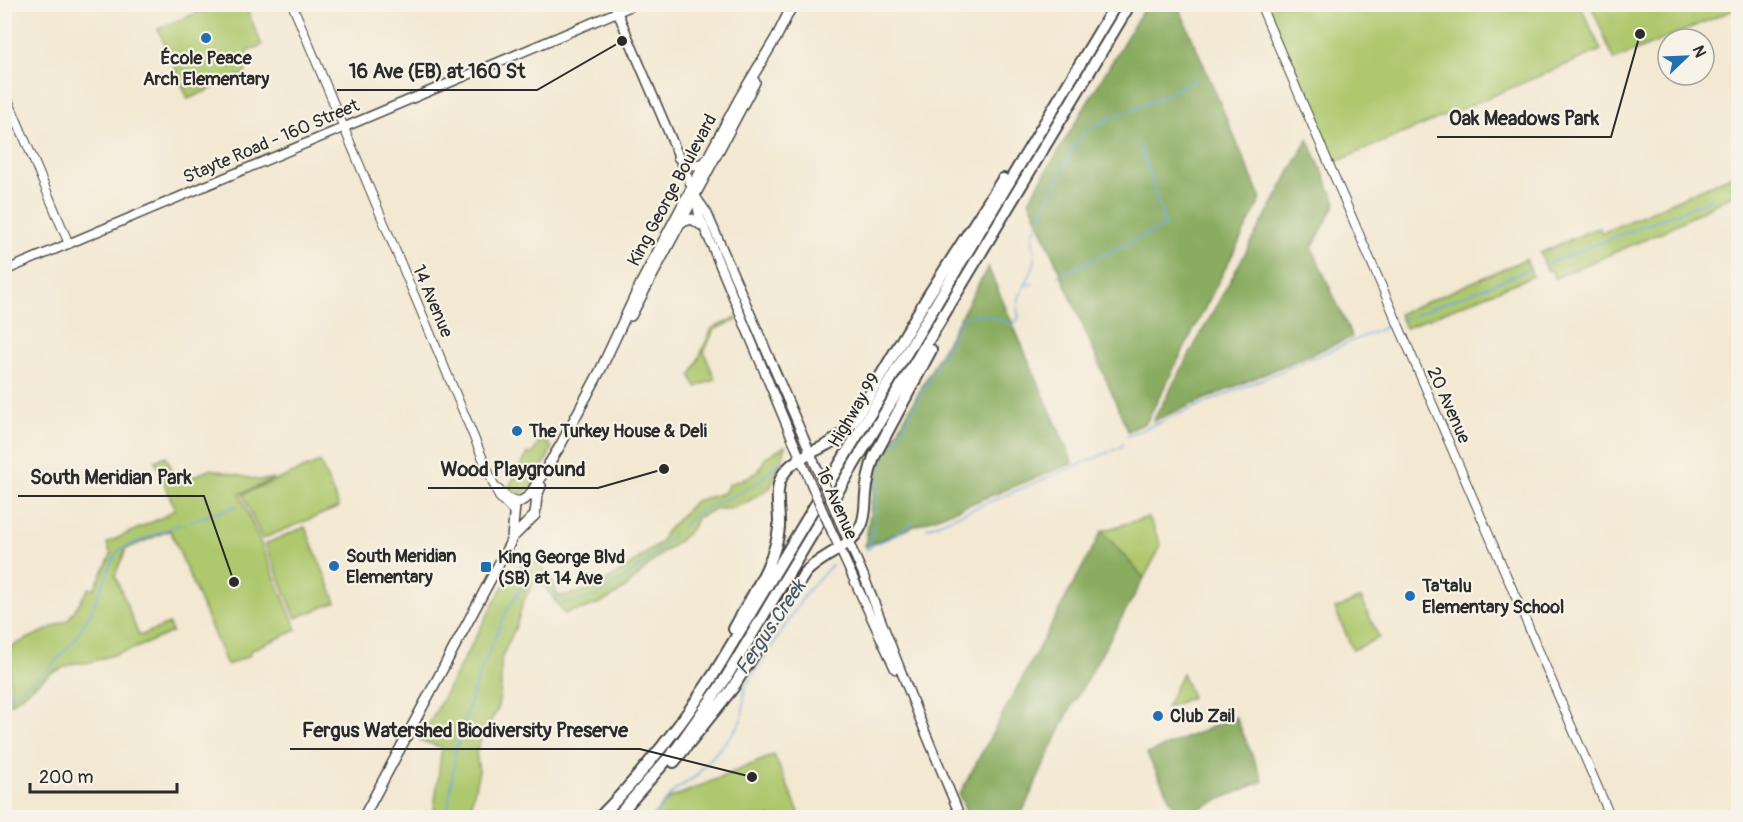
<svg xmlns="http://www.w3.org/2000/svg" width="1743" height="822" viewBox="0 0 1743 822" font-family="Pangolin,sans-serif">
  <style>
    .green { fill: #aec86d; stroke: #6c7a4c; stroke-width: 1.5 }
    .forest { fill: #8aac60; stroke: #5a6c46; stroke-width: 1.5 }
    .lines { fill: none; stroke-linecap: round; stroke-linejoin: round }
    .stream { stroke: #6ca9de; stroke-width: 1.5 }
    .tertiary-casing { stroke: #494744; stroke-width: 10 }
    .secondary-casing { stroke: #494744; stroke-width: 11 }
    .primary-casing { stroke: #494744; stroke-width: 12 }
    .motorway-casing { stroke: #494744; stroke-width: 14 }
    .tertiary { stroke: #fff; stroke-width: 8 }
    .secondary { stroke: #fff; stroke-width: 8 }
    .primary { stroke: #fff; stroke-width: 9 }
    .motorway { stroke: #fff; stroke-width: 10 }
    .secondary-bridge-casing { stroke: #494744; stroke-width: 11; stroke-linecap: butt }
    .secondary-bridge { stroke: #fff; stroke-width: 8 }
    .poi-dot { fill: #1f6fb2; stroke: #f7f3e8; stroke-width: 2 }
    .labels { text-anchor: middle; stroke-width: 4.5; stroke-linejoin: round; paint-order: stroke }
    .poi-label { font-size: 18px; font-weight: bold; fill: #2b2b2b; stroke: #f7f3e8; text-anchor: start }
    .street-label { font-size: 18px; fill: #2b2b2b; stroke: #f7f3e8 }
    .water-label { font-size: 20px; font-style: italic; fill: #42576a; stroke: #f7f3e8 }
    .leader { fill: none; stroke: #2b2b2b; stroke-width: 2 }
    .callout-dot { fill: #2b2b2b; stroke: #f7f3e8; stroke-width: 2 }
    .callout-label { font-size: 20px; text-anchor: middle; font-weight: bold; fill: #2b2b2b; stroke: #f7f3e8; stroke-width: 4.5; stroke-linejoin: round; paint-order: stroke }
  </style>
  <rect width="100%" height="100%" fill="#f7f3e8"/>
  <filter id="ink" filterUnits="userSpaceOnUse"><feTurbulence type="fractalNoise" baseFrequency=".0167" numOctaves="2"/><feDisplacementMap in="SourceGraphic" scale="12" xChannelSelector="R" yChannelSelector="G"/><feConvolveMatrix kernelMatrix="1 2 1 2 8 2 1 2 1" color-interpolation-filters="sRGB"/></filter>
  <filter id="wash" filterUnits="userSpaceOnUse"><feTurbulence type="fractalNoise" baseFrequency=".008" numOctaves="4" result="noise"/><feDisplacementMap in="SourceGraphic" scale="24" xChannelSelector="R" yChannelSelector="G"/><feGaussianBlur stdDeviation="1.35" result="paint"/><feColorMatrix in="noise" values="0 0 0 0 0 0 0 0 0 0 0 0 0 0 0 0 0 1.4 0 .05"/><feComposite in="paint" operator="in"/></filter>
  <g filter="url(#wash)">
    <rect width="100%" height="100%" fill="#f3e8d2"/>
    <!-- green -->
    <path class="green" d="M217,4l28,1 17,40 -14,6 -3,23 -57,25 -30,-70z
      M1266,5h314l21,45 -268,113z
      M1737,5l1,3 -124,52 -23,-55z
      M1738,173v19l-78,41 -105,45 -3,-7 -5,-1 -7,-17 59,-26 3,6z
      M1526,259l7,17 -128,52 -6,-14z
      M736,318l1,2 -23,10 -10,22 11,27 -19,8 -5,-11 21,-48z
      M536,438l9,2 7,8c-7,14 -25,61 -45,42l20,-35 1,-2 4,2 8,-15z
      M785,446c0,15 -11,27 -14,41l-25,16 -17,6h-14l-18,9c-6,18 -25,27 -39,39 -17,14 -29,32 -50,42 -13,8 -29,10 -44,15 -6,-11 -14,-18 -20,-30l-10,-2 -11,20 -6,22 -16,35v30l-4,22 -14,22 -7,20 3,18 -7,29v17h-39l9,-70 -22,-6 89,-166c27,-29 40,-5 49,21 42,-3 70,-30 103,-54l4,-9 30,-32 29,-8 5,-9 28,-11 9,-16z
      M166,456l12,27 33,-14 47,11 16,-1 -34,15 57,136 -46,20 -2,6 -22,9 -57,-135 -44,19 -11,26 24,61 30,-12 3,8 -36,16 -49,15h-13l-23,10 -41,31v-57l58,-27 21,-32 5,1 17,-34 -4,-12 56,-26 12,-8 -20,-48z
      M320,462l19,45 -77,32 -19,-45z
      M1149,517l12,29 -17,32 -42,-47z
      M305,527l31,75 -40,16 -31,-74z
      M1361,598l18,40 -26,12 -18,-41z
      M1182,673l10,24 -26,11z
      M774,755l27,62h-149l17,-18z"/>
    <!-- forest -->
    <path class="forest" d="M1146,5h32l83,194 -115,224 -18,8 -99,-231z
      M1308,139l28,64 -24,45 40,89 -199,84z
      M988,267l85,196 -208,83 11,-76z
      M1102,531l42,47 -77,137 -47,102h-51l-10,-22z
      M1236,717l27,64 -84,36 -32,-63z"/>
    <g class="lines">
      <!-- stream -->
      <path class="stream" d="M1034,251l-1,-14 2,-9 37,-79 15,-19 27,-14 15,-4 66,-32
        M1544,265l168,-66
        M1058,276l107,-50c-8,-27 -16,-53 -25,-80
        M1026,285l7,-1
        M1401,320l128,-50
        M1127,436l266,-112
        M894,445l66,-123c15,-15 35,-4 51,2l4,-1 4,-6c-8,-21 16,-39 16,-61
        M191,521l46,-15
        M927,528l194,-81 1,-3
        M681,529c20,-27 51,-28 77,-47 9,-7 15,-16 25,-22
        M868,549l6,-5 16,-6 22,-14
        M867,550l8,-29 3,-47 7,-20
        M549,593l14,10c38,-1 88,-42 111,-69
        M4,700l43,-29 27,-30 18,-31 19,-46 8,-14 56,-24 10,-2
        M447,818l9,-69 21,-69 29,-68 13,-21 12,-6
        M651,818l24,-28 20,-13 38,-44 9,-13 3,-32 63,-98 24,-25"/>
    </g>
  </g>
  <g filter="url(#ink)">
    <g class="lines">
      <defs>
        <path id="tertiary" d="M292,4l207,493 15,15
          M1260,4l351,814
          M4,90l65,154
          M498,489l11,10 12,2"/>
        <path id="secondary" d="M614,4l82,193 11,16 115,267
          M696,200l3,15 115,276
          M4,271l632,-267
          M839,520l24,54 56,143 42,101
          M832,532l63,137"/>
        <path id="primary" d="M775,40l18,-36
          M678,157c10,7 16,11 27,5
          M682,222l10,-3 12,8
          M631,316l124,-234
          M512,538l23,-23 2,-19 4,-10
          M363,818l146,-273 3,-7 3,-33 14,-9 31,-50 40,-75 41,-88 42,-79 56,-105 38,-63"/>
        <path id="motorway" d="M734,629c16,-30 42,-68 45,-101 1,-18 -6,-40 5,-55 11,-15 30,-21 46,-30 9,-6 17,-13 24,-22l74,-125 75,-117
          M674,762l58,-73 73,-116c16,-18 46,-25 56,-47 5,-10 4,-22 5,-32 1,-13 4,-25 8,-37l57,-107
          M599,818c43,-44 82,-92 115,-144l402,-670
          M616,818l61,-70 47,-67 406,-677"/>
      </defs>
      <!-- tertiary casing -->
      <use href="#tertiary" class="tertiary-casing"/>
      <!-- secondary casing -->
      <use href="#secondary" class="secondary-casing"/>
      <!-- primary casing -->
      <use href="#primary" class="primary-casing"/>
      <!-- motorway casing -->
      <use href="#motorway" class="motorway-casing"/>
      <!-- tertiary -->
      <use href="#tertiary" class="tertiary"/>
      <!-- secondary -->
      <use href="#secondary" class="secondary"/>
      <!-- primary -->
      <use href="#primary" class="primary"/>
      <!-- motorway -->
      <use href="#motorway" class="motorway"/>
      <defs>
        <path id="secondary-bridge" d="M822,480l17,40
          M814,491l18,41"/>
      </defs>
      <!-- secondary-bridge casing -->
      <use href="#secondary-bridge" class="secondary-bridge-casing"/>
      <!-- secondary-bridge -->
      <use href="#secondary-bridge" class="secondary-bridge"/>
    </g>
  </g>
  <!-- markers -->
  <g class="poi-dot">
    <circle cx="206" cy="38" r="6"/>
    <circle cx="517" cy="431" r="6"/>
    <circle cx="334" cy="566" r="6"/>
    <rect x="480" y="561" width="12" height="12" rx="3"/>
    <circle cx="1410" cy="596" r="6"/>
    <circle cx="1158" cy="716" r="6"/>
  </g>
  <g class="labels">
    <!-- poi labels -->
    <g class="poi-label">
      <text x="206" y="64" text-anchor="middle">École Peace<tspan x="206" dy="21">Arch Elementary</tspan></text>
      <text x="529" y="437">The Turkey House &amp; Deli</text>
      <text x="346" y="562">South Meridian<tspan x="346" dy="21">Elementary</tspan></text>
      <text x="498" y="563">King George Blvd<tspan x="498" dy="21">(SB) at 14 Ave</tspan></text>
      <text x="1422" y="592">Ta'talu<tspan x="1422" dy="21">Elementary School</tspan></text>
      <text x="1170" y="722">Club Zail</text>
    </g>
    <!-- street labels -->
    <g class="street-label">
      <text transform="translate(271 141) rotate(-23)" y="6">Stayte Road - 160 Street</text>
      <text transform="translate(672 190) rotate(-62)" y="6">King George Boulevard</text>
      <text transform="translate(433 301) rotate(67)" y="6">14 Avenue</text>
      <text transform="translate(1449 405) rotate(66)" y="6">20 Avenue</text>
      <text transform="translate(854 410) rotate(-59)" y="6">Highway 99</text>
      <text transform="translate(837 503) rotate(66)" y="6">16 Avenue</text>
    </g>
    <!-- water labels -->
    <g class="water-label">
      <text transform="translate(770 627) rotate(-56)" y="7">Fergus Creek</text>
    </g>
  </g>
  <!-- callouts -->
  <path class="leader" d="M622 41L537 90H337M1640 34L1611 137H1437M664 469L598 488H428M234 582L204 496H18M752 777L640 749H290"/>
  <g class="callout-dot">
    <circle cx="622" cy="41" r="6"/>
    <circle cx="1640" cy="34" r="6"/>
    <circle cx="664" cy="469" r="6"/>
    <circle cx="234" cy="582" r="6"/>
    <circle cx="752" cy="777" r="6"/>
  </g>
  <g class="callout-label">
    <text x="437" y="78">16 Ave (EB) at 160 St</text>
    <text x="1524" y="125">Oak Meadows Park</text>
    <text x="513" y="476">Wood Playground</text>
    <text x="111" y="484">South Meridian Park</text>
    <text x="465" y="737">Fergus Watershed Biodiversity Preserve</text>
  </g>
  <!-- margin -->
  <rect width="1743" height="822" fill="none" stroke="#f7f3e8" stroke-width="24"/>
  <!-- north arrow -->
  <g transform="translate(1686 57) rotate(67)"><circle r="28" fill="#f7f3e8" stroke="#a5a39c" stroke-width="1.5"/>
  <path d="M0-4.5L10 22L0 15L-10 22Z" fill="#1f6fb2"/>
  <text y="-9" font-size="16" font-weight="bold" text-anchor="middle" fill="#2b2b2b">N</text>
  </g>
  <!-- scale -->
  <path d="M30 783v9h147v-9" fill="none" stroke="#2b2b2b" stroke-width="3"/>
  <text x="39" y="783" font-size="18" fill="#2b2b2b" stroke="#f7f3e8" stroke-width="4.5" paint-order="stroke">200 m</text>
</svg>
